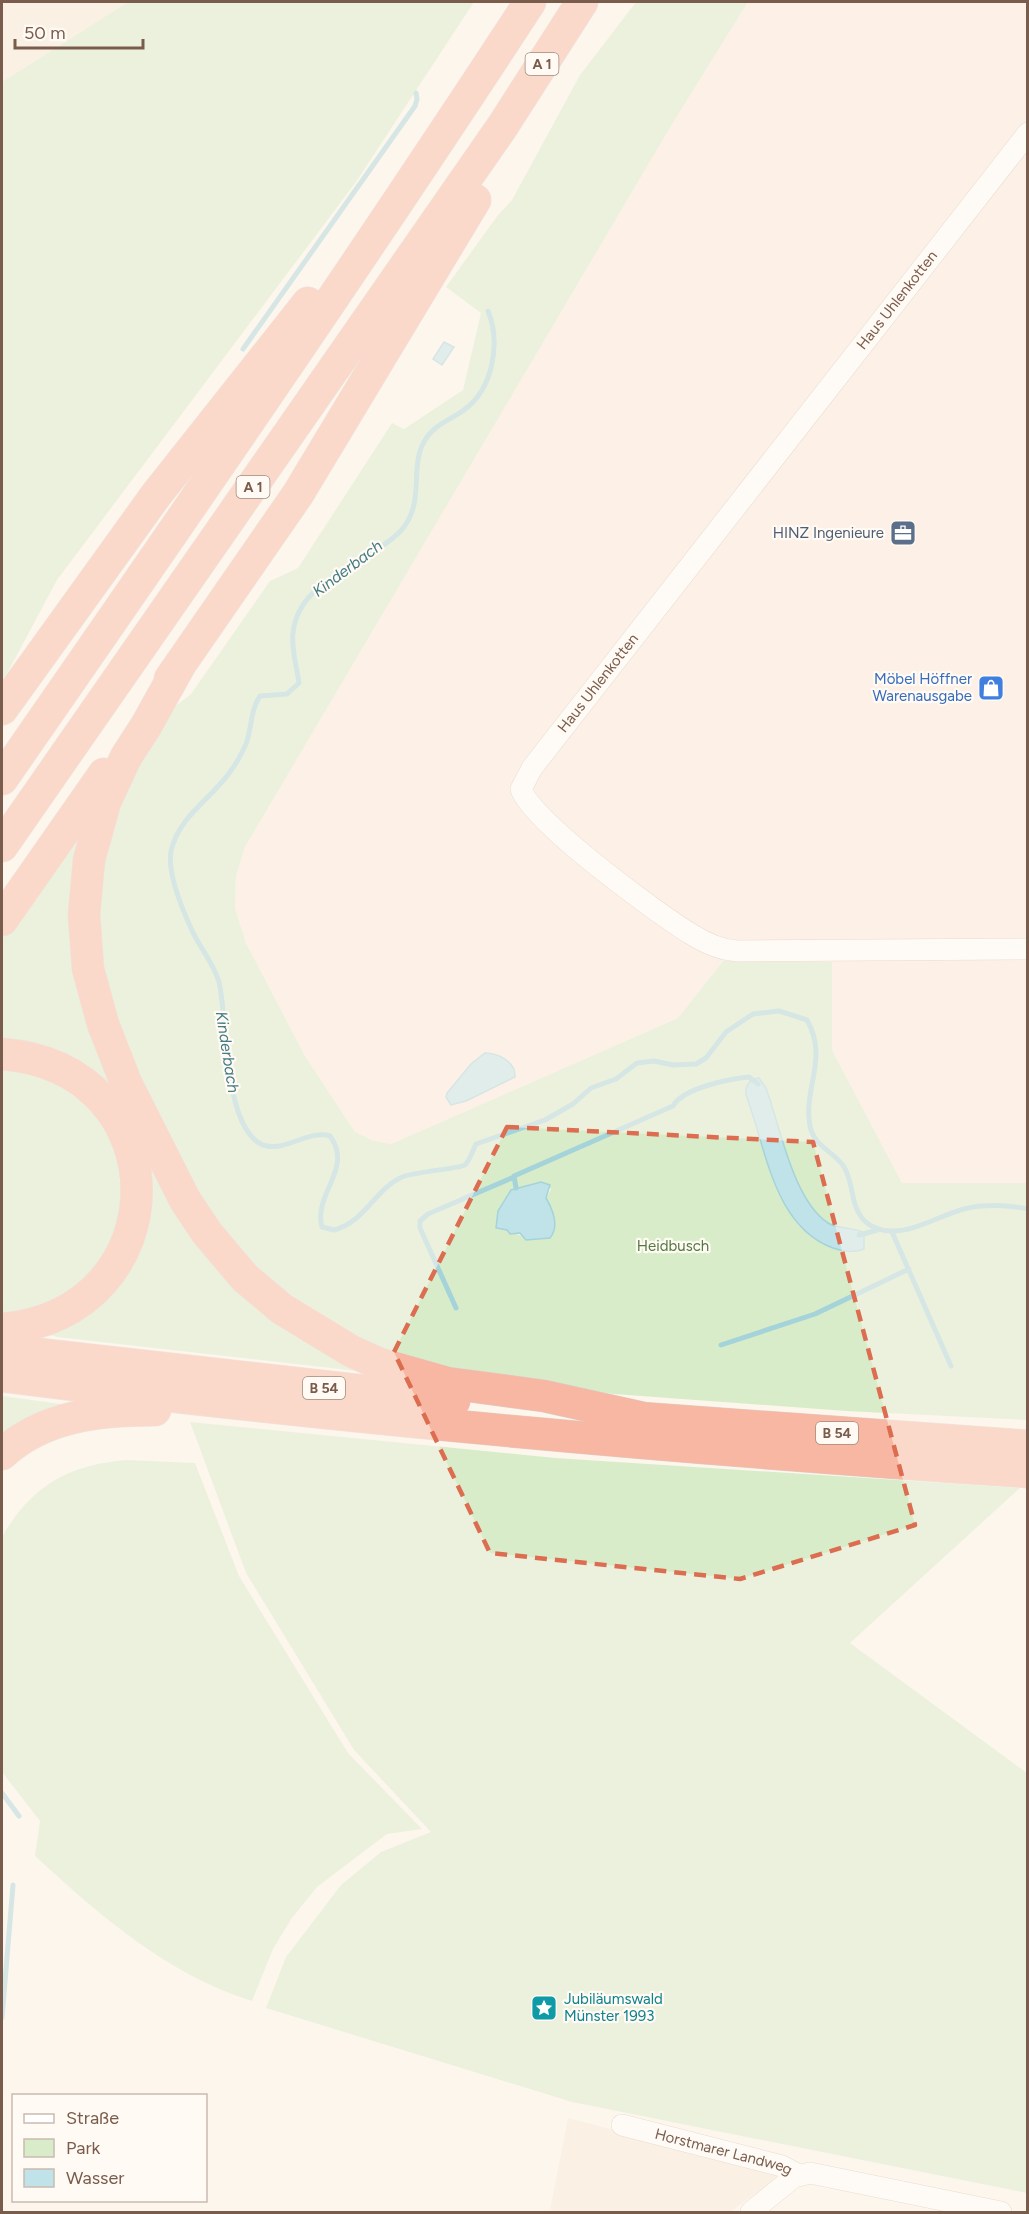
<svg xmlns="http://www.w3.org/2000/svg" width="1029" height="2214" viewBox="0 0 1029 2214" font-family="Figtree,sans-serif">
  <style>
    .residential { fill: #f5e8da }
    .commercial { fill: #fde8e0 }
    .green { fill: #d8ecc9; fill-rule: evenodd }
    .water { fill: #bfe3e8; stroke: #a5d3da; stroke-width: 1.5 }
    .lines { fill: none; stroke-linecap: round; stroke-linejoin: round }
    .stream { stroke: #a5d3da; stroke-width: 5 }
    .minor-casing { stroke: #d1beb0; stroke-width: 22 }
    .highway-casing { stroke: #dad1cd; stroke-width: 33 }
    .minor { stroke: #fff; stroke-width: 21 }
    .highway { stroke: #f7b7a3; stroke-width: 32 }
    .marked { fill: none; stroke: #dc6d51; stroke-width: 4.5; stroke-dasharray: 12 8; stroke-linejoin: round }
    .labels { text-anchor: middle; stroke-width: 4.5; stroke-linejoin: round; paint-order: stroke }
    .shield { fill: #fffaf3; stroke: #a28b7f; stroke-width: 1.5 }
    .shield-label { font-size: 14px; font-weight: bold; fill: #7a5c4d }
    .street-label { font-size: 15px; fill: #7a5c4d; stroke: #fffaf3 }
    .service-label { font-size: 15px; fill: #4e5e75; stroke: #fffaf3; text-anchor: end }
    .shop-label { font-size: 15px; fill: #366cbe; stroke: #fffaf3; text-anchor: end }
    .park-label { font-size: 15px; fill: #537a41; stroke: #fffaf3 }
    .culture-label { font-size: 15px; fill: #0d838f; stroke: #fffaf3; text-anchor: start }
    .water-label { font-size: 16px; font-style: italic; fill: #437c86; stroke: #fffaf3 }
  </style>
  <rect width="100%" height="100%" fill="#fdf6ec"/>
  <!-- residential -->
  <path class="residential" d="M2,2h126l-126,80z
    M568,2118l213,56 -51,38h-169l-11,-2z"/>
  <!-- commercial -->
  <path class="commercial" d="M748,2h279v1181h-125l-70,-133v-88l-109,-1 -45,57 -287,126 -19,-4 -17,-8 -50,-76 -59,-113 -11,-35 1,-32 9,-29 426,-721z"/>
  <!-- green -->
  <path class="green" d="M128,2h346l-118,180 -299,398 -55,103v-601z
    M636,2h112l-77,124 -426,721 -9,29 -1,32 11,35 59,113 50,76 17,8 19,4 287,-126 45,-57 109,1v88l70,133h125v237l-181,-9 -232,-17 -136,-15 -93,-25 -114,-69 -69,-82 -32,-60 -56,-126 -10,-34 -8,-79 19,-99 58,-97 18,-14 79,-113 28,-13 94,-145 12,6 59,-39 18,-77 -35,-26 52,-72 14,-15 68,-125zM766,1088c14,37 28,117 65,136 8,5 18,5 27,5l-59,-3c-27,-41 -35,-87 -53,-131zM541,1182l10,7 -5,10 9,20 -1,14 -20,7 -31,-11 -5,-18c12,-24 19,-22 43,-29z
    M93,804l-13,109 87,270 199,189 -309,-35 -12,-4 59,-40 31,-153 -133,-95v-109z
    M2,1065l24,3 54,27 36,51 7,66 -19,47 -34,35 -68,23z
    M2,1396l67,9 -67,35z
    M190,1422l365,36 465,30 -170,155 177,130v420l-455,-91 -306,-94 20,-51 55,-72 40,-33 50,-20 -77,-82 -108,-177z
    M126,1460l69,3 44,113 109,177 74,76 -35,5 -70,53 -25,31 -19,31 -21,52c-84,-26 -153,-86 -217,-145l5,-35 -38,-49v-235c29,-51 66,-72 124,-77z"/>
  <!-- water -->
  <path class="water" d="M444,342l10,5 -12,18 -9,-6z
    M485,1053c13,0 31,9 30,24l-49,24 -15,4 -5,-8 1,-4 24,-29z
    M759,1078l7,10c14,38 27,112 62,135 11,7 25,3 36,10v16c-11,4 -21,3 -31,-1 -60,-22 -67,-101 -87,-153 -1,-9 3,-16 13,-17z
    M541,1182l9,3 -4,13c7,12 14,28 4,40l-24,2 -6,-7 -10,1 -3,-4 -11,-2 2,-17 13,-21z"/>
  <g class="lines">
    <!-- stream -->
    <path class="stream" d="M488,311c13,32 5,78 -24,99 -14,10 -30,15 -39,30 -16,26 0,58 -21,87 -9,12 -24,20 -36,28 -31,20 -71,37 -75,78 -2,16 4,35 6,50l-12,11 -27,2c-10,15 -8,32 -14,48 -4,9 -10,20 -16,28 -19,27 -51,44 -59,79 -4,22 10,55 19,75 8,20 23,35 29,56 9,39 4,138 40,161 22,13 48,-14 71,-7 24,33 -17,57 -8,91l12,3c31,-8 41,-41 68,-53 12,-5 60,-9 63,-12 5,-5 8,-15 11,-21l69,-24 28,-16 18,-16 25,-9 21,-16 17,-2 19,4 23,-1 10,-6 20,-26 27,-18 26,-3 28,9c22,39 -4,67 3,106 4,21 24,25 34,41 10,16 6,36 18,51 6,8 19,13 28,13 25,1 51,-16 74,-22 21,-5 43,-4 64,0
      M243,349l172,-243 2,-7 -1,-6
      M516,1188l-2,-12 159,-70c10,-18 56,-27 76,-29l9,7
      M892,1232l59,134
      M859,1235l19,-5
      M456,1308l-36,-80v-7l8,-7 86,-37
      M721,1345l94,-31 94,-45
      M2,1793l17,23
      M2,2018l11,-133"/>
    <defs>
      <g id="minor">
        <path d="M1028,133l-496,635 -11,21c10,32 137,125 170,145 14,9 30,16 47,17l290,-2"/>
        <path id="s1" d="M622,2125l160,41 17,9"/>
        <path d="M751,2212l43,-35 16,-4 191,39"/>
      </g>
      <path id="highway" d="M181,663l-35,63 -20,31 -21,45 -16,58 -5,55 4,54 15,55 23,59 59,117 22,33 38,45 37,31 69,42 29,13 67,19 97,13 104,23
        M170,679l128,-185 177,-294
        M2,709l154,-214 152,-192
        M2,779c179,-258 357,-515 528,-777
        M2,846l500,-719 80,-125
        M2,920l102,-146
        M2,1054c180,14 179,259 0,275
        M2,1350l452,51
        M2,1376c341,43 682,73 1026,96
        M626,1417l402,29
        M2,1454c41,-38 98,-44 153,-44"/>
    </defs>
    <!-- minor casing -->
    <use href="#minor" class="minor-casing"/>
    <!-- highway casing -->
    <use href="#highway" class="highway-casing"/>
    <!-- minor -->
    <use href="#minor" class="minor"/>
    <!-- highway -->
    <use href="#highway" class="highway"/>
  </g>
  <!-- marked area -->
  <path d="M0 0H1029V2214H0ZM507,1127l306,15 102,383 -175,54 -250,-26 -96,-201z" fill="#fdf6ec" fill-opacity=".55" fill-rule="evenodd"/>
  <path class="marked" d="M507,1127l306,15 102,383 -175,54 -250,-26 -96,-201z"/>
  <!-- icons -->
  <defs>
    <symbol id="office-square" viewBox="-11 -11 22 22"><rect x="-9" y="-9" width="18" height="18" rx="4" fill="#5c6f8a" stroke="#fffaf3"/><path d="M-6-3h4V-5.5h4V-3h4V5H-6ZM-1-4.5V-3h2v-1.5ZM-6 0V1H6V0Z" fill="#fff"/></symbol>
    <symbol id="shop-square" viewBox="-11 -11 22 22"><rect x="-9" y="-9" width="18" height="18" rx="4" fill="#3f7fe0" stroke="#fffaf3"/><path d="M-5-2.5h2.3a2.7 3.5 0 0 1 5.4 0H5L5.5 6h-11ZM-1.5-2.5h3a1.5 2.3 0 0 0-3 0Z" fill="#fff"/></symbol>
    <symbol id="sight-square" viewBox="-11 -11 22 22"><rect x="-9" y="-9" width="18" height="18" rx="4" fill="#0f9aa8" stroke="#fffaf3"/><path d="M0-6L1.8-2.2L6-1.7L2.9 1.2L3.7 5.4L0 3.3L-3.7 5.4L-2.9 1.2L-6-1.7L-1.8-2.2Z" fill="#fff"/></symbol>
  </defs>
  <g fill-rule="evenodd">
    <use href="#office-square" x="888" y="518" width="30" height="30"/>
    <use href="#shop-square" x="976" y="673" width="30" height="30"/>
    <use href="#sight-square" x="529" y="1993" width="30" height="30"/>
  </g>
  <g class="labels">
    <!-- shield labels -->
    <g class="shield">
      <rect x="525.5" y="53" width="33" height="22" rx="4.5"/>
      <rect x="236.5" y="476" width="33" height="22" rx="4.5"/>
      <rect x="303" y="1377" width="42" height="22" rx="4.5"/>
      <rect x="816" y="1422" width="42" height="22" rx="4.5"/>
    </g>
    <g class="shield-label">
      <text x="542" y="69">A 1</text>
      <text x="253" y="492">A 1</text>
      <text x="324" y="1393">B 54</text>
      <text x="837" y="1438">B 54</text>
    </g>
    <!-- street labels -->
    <g class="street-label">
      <text transform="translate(897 300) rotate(-52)" y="5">Haus Uhlenkotten</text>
      <text transform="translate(598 683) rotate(-52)" y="5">Haus Uhlenkotten</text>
      <text dy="5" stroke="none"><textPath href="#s1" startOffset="105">Horstmarer Landweg</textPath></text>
    </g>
    <!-- service labels -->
    <g class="service-label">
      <text x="884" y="538">HINZ Ingenieure</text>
    </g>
    <!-- shop labels -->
    <g class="shop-label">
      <text x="972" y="684">Möbel Höffner<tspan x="972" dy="17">Warenausgabe</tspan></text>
    </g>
    <!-- park labels -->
    <g class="park-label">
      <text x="673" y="1251">Heidbusch</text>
    </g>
    <!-- culture labels -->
    <g class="culture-label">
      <text x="564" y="2004">Jubiläumswald<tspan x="564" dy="17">Münster 1993</tspan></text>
    </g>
    <!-- water labels -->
    <g class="water-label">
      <text transform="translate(347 568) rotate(-37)" y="6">Kinderbach</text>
      <text transform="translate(228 1052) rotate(81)" y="6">Kinderbach</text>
    </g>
  </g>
  <!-- border -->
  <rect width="1029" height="2214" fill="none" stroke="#7a5c4d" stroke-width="6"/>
  <!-- legend -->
  <rect x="12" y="2094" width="195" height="108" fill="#fffaf3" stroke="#cabbb1" stroke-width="1.5"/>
  <rect x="24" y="2114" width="30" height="9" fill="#ffffff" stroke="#cabbb1" stroke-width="1.5"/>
  <text x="66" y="2124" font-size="18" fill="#7a5c4d">Straße</text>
  <rect x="24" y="2139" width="30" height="18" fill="#d8ecc9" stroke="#cabbb1" stroke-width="1.5"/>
  <text x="66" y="2154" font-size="18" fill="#7a5c4d">Park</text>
  <rect x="24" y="2169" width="30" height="18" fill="#bfe3e8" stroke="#cabbb1" stroke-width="1.5"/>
  <text x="66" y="2184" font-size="18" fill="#7a5c4d">Wasser</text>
  <!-- scale -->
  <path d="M15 39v9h128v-9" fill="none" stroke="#7a5c4d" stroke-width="3"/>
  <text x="24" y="39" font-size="18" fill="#7a5c4d" stroke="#fffaf3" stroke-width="4.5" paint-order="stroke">50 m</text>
</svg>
